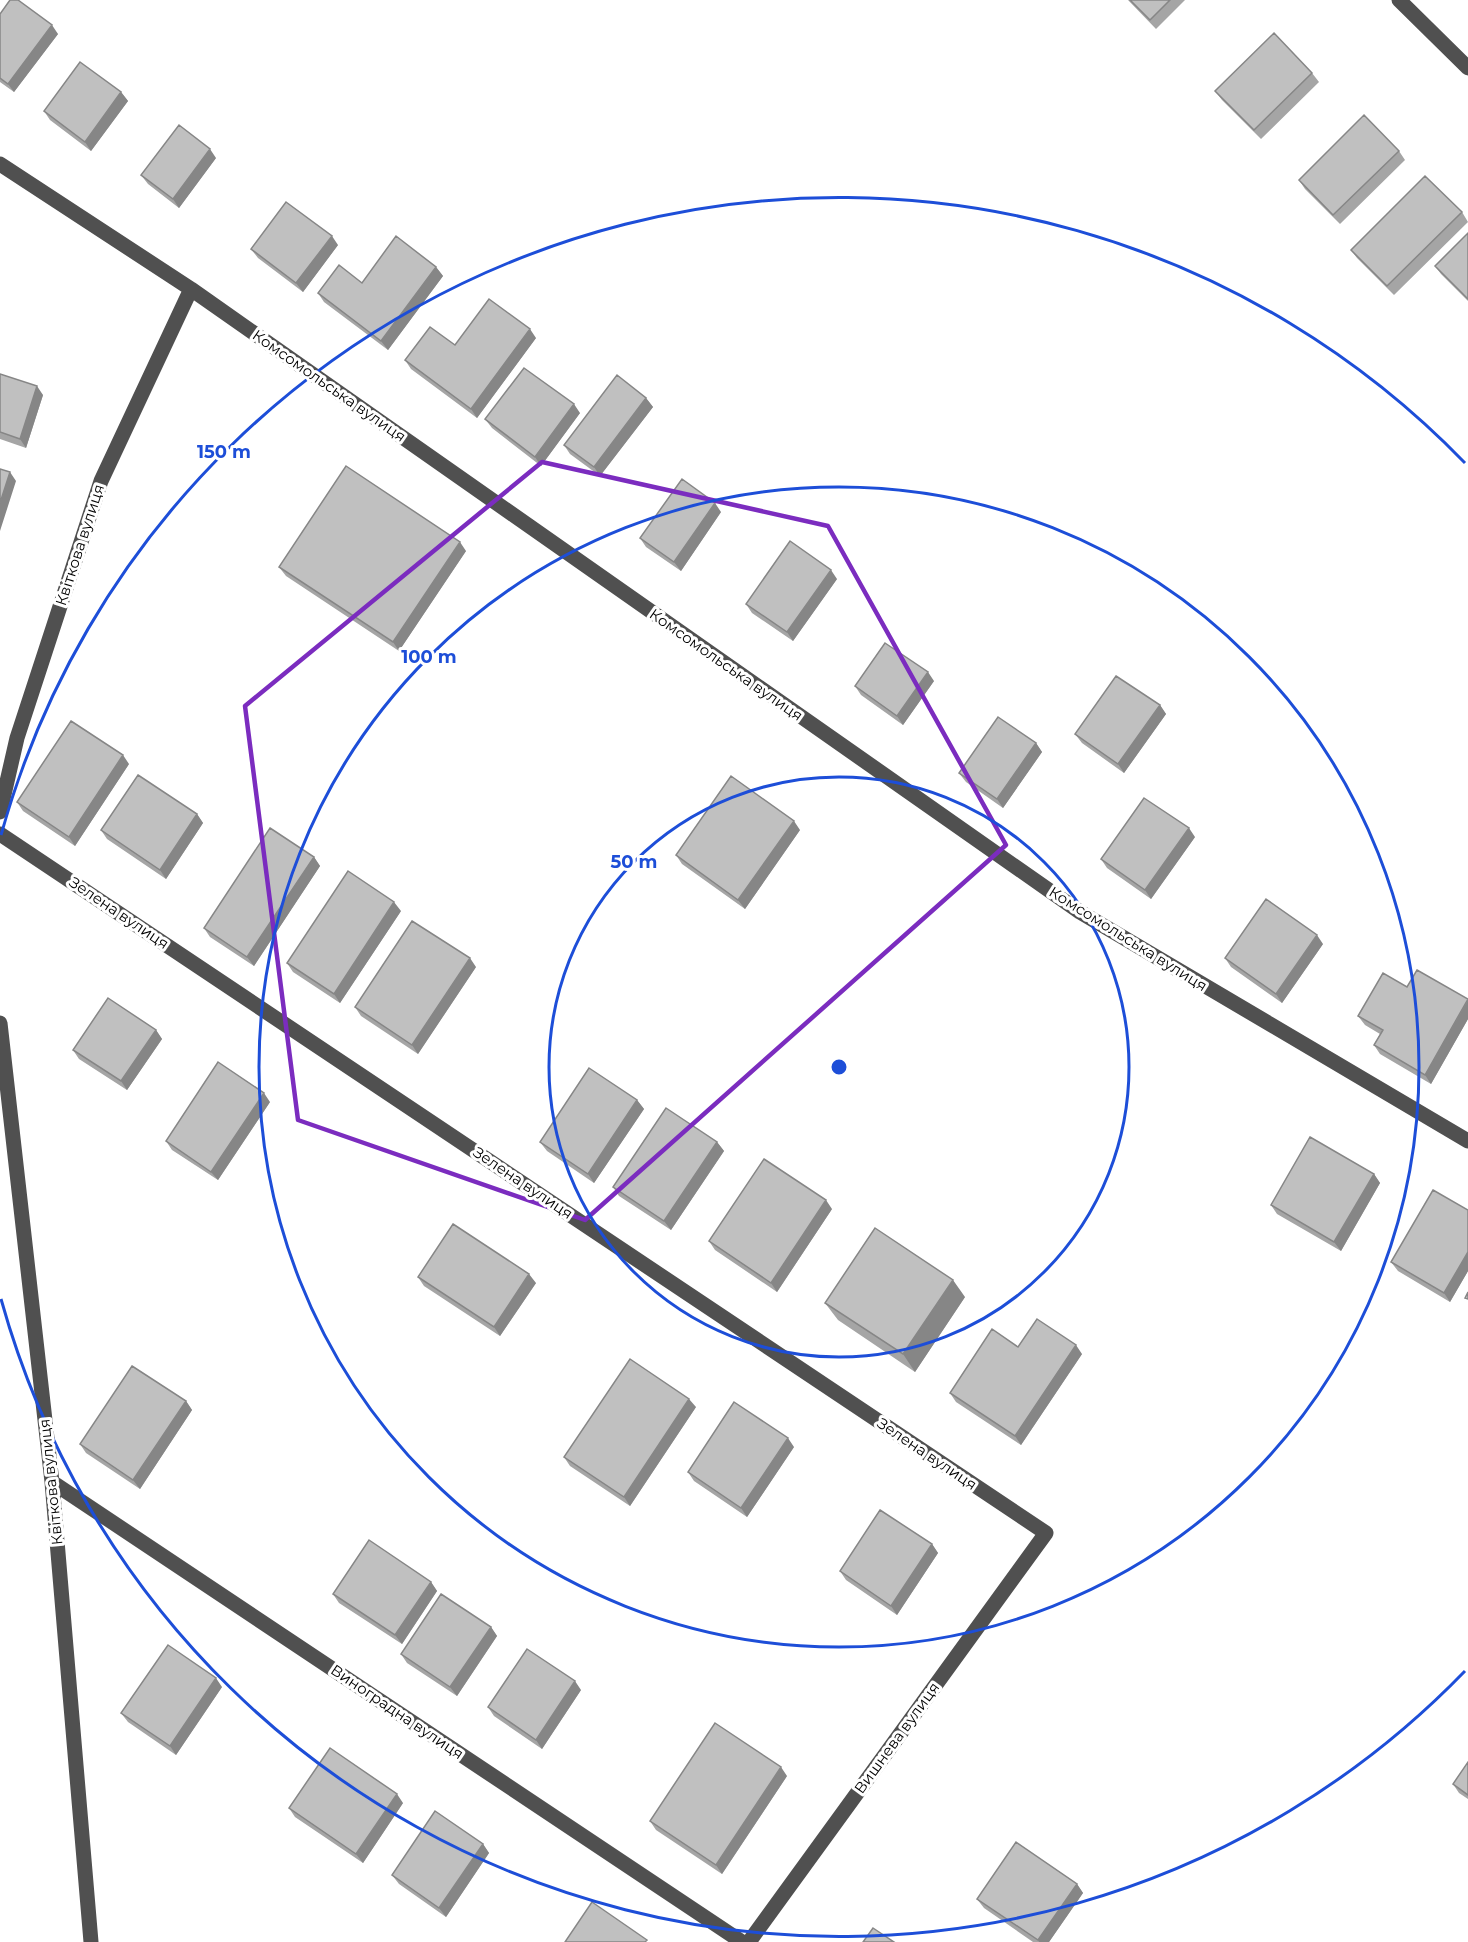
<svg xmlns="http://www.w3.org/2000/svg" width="1468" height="1942" viewBox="0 0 1468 1942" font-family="Montserrat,sans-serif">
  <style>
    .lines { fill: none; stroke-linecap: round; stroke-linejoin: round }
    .minor { stroke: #505050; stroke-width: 15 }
    .wall { fill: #a5a5a5 }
    .shaded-wall { fill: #868686 }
    .building { fill: #c0c0c0; stroke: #868686; stroke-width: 1.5 }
    .marked { fill: none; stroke: #7b2cbf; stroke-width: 4.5; stroke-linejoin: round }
    .ring { fill: none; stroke: #1d4ed8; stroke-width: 3 }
    .labels { text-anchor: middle; stroke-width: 6; stroke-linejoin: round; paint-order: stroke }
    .street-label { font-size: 15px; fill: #000; stroke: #fff }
    .centre { fill: #1d4ed8; stroke: #fff; stroke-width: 3 }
    .ring-label { font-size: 18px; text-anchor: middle; font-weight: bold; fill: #1d4ed8; stroke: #fff; stroke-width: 6; stroke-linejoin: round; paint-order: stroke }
  </style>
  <rect width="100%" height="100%" fill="#fff"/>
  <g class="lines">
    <!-- minor -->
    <path class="minor" d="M1399,0l69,68
      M0,164l191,125 889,623 388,229
      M0,812l17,-74 84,-257 90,-192
      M0,834l1046,699 -297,409
      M0,1023l52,459 39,460
      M52,1482l690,460"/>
  </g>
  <!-- wall -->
  <path class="wall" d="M1128,0h57l-29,29z
    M0,14l58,20 -44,58 -14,-10z
    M1312,73l7,9 -58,57 -39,-39 -7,-9z
    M121,92l7,9 -37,50 -41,-31 -6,-9z
    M1399,151l6,9 -65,64 -35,-35 -6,-9z
    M216,158l-37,50 -31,-24 -7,-9z
    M1462,212l6,10 -74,73 -37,-37 -6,-8z
    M1468,233v68l-27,-27 -6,-8z
    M338,245l-35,47 -45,-34 -7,-9z
    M436,267l7,9 -55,74 -64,-48 -6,-9 44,-10z
    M536,338l-59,80 -66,-49 -6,-9 50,-15z
    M0,374l43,21 -17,53 -26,-9z
    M646,398l7,9 -53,69 -30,-22 -6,-9z
    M580,413l-39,53 -49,-38 -7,-9z
    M721,512l-40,59 -35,-24 -6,-9z
    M466,551l-67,100 -113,-75 -7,-9z
    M837,579l-44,62 -41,-28 -6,-9z
    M934,681l-31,44 -42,-30 -6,-9z
    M1160,705l6,9 -42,59 -42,-30 -7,-9z
    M1036,743l6,9 -39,56 -37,-26 -7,-9z
    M129,764l-54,82 -52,-35 -6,-9z
    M197,814l6,9 -37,56 -59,-40 -6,-9z
    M800,830l-55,79 -63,-45 -6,-9z
    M1195,837l-44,62 -44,-31 -6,-9z
    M314,857l6,9 -66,100 -44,-29 -6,-9z
    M401,911l-61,92 -47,-31 -6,-9z
    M1323,944l-41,59 -51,-36 -6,-9z
    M476,967l-58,87 -57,-38 -6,-9z
    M1407,987l61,12v20l-37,65 -51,-30 -6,-9 6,-11 -15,-9 -7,-9z
    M156,1030l6,9 -35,51 -48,-31 -6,-9z
    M637,1100l7,9 -50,74 -47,-32 -7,-9z
    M270,1102l-52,78 -46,-30 -6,-9z
    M717,1142l7,9 -53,79 -52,-34 -6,-9z
    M1374,1174l6,9 -39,68 -64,-37 -6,-9z
    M832,1209l-55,83 -62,-42 -6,-9z
    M1468,1210v61l-18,31 -52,-31 -7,-9z
    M418,1277l118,6 -36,53 -76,-50z
    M965,1297l-50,75 -77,-52 -13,-17z
    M1018,1347l64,7 -61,91 -65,-43 -6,-9z
    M186,1401l6,9 -52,79 -54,-36 -6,-9z
    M696,1407l-66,99 -60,-40 -6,-9z
    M794,1447l-47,70 -53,-36 -6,-9z
    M932,1544l6,9 -41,62 -51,-35 -6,-9z
    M431,1582l6,9 -35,53 -63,-41 -6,-9z
    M491,1627l6,9 -40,60 -50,-33 -6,-9z
    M222,1687l-46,68 -48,-33 -7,-9z
    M581,1690l-39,59 -48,-33 -6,-9z
    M1468,1762v37l-9,-6 -6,-9z
    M787,1776l-65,98 -66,-44 -6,-9z
    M403,1803l-40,60 -68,-46 -6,-9z
    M483,1844l6,9 -43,64 -47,-33 -7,-9z
    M1077,1884l6,9 -34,49h-16l-49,-34 -7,-9z"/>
  <!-- shaded-wall -->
  <path class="shaded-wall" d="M52,25l6,9 -44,58 -6,-8z
    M121,92l7,9 -37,50 -6,-9z
    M210,149l6,9 -37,50 -6,-9z
    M332,236l6,9 -35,47 -7,-9z
    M436,267l7,9 -55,74 -7,-9z
    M530,329l6,9 -59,80 -6,-9z
    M37,386l6,9 -17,53 -6,-9z
    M646,398l7,9 -53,69 -6,-9z
    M574,404l6,9 -39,53 -6,-9z
    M10,472l6,9 -16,50v-28z
    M715,503l6,9 -40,59 -7,-9z
    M460,542l6,9 -67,100 -6,-9z
    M831,570l6,9 -44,62 -6,-9z
    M928,672l6,9 -31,44 -6,-9z
    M1160,705l6,9 -42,59 -6,-9z
    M1036,743l6,9 -39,56 -6,-9z
    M123,755l6,9 -54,82 -6,-9z
    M197,814l6,9 -37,56 -6,-9z
    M794,821l6,9 -55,79 -7,-9z
    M1189,828l6,9 -44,62 -6,-9z
    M314,857l6,9 -66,100 -7,-9z
    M394,902l7,9 -61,92 -6,-9z
    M1317,935l6,9 -41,59 -6,-9z
    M470,958l6,9 -58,87 -6,-9z
    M1468,1000v19l-37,65 -6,-9z
    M156,1030l6,9 -35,51 -6,-9z
    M264,1093l6,9 -52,78 -7,-8z
    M637,1100l7,9 -50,74 -6,-9z
    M717,1142l7,9 -53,79 -7,-9z
    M1374,1174l6,9 -39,68 -7,-9z
    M826,1200l6,9 -55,83 -6,-9z
    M1468,1252v19l-18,31 -6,-9z
    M529,1274l7,9 -36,53 -6,-9z
    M953,1280l12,17 -50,75 -12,-18z
    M1076,1345l6,9 -61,91 -6,-9z
    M689,1399l7,8 -66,99 -6,-9z
    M186,1401l6,9 -52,79 -7,-9z
    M788,1438l6,9 -47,70 -6,-9z
    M932,1544l6,9 -41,62 -6,-9z
    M431,1582l6,9 -35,53 -7,-9z
    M491,1627l6,9 -40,60 -7,-9z
    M216,1678l6,9 -46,68 -6,-9z
    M575,1681l6,9 -39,59 -6,-9z
    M781,1767l6,9 -65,98 -6,-9z
    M397,1794l6,9 -40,60 -7,-9z
    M483,1844l6,9 -43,64 -7,-9z
    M1077,1884l6,9 -34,49h-10l-1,-2z"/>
  <!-- building -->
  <path class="building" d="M10,0h8l34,25 -44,59 -8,-6v-64z
    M1130,0h40l-20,20z
    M1274,33l38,40 -58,57 -39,-39z
    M80,62l41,30 -36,50 -41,-31z
    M1364,115l35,36 -66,64 -34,-35z
    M179,125l31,24 -37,50 -32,-24z
    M1425,176l37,36 -75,74 -36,-36z
    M286,202l46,34 -36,47 -45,-34z
    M1468,233v66l-33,-33z
    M396,236l40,31 -55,74 -63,-48 21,-28 23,18z
    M489,299l41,30 -59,80 -66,-49 25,-33 25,18z
    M524,368l50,36 -39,53 -50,-38z
    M0,374l37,12 -17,53 -20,-7z
    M617,375l29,23 -52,69 -30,-22z
    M346,466l114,76 -67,100 -114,-75z
    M0,469l10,3 -10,31z
    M682,479l33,24 -41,59 -34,-24z
    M790,541l41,29 -44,62 -41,-28z
    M885,643l43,29 -31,44 -42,-30z
    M1116,676l44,29 -42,59 -43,-30z
    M998,717l38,26 -39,56 -38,-26z
    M71,721l52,34 -54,82 -52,-35z
    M138,775l59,39 -37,56 -59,-40z
    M731,776l63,45 -56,79 -62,-45z
    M1144,798l45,30 -44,62 -44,-31z
    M270,828l44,29 -67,100 -43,-29z
    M348,871l46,31 -60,92 -47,-31z
    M1266,899l51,36 -41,59 -51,-36z
    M412,921l58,37 -58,87 -57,-38z
    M1417,970l51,29 -43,76 -51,-30 9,-15 -25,-14 25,-43 24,14z
    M108,998l48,32 -35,51 -48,-31z
    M218,1062l46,31 -53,79 -45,-31z
    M589,1068l48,32 -49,74 -48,-32z
    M666,1108l51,34 -53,79 -51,-34z
    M1310,1137l64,37 -40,68 -63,-37z
    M764,1159l62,41 -55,83 -62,-42z
    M1433,1190l35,20v42l-24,41 -53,-31z
    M453,1224l76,50 -35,53 -76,-50z
    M875,1228l78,52 -50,74 -78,-51z
    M1468,1292v7l-3,-1z
    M1037,1319l39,26 -61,91 -65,-43 42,-64 26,18z
    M630,1359l59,40 -65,98 -60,-40z
    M132,1366l54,35 -53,79 -53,-36z
    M734,1402l54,36 -47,70 -53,-36z
    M880,1510l52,34 -41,62 -51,-35z
    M369,1540l62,42 -36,53 -62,-41z
    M441,1594l50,33 -41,60 -49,-33z
    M168,1645l48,33 -46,68 -49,-33z
    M527,1649l48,32 -39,59 -48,-33z
    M715,1723l66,44 -65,98 -66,-44z
    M330,1748l67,46 -41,60 -67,-46z
    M1468,1762v33l-15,-11z
    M435,1811l48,33 -44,64 -47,-33z
    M1016,1842l61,42 -39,56 -61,-41z
    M592,1902l55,38 -2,2h-80z
    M873,1928l21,14h-31z"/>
  <!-- marked area -->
  <path class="marked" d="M542,462l286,64 178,319 -421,375 -287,-100 -53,-414z"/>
  <!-- distance rings -->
  <g class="ring">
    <circle cx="839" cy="1067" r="290"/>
    <circle cx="839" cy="1067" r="580"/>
    <path d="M1465 1671A870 870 0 0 1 1 1299M1 835A870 870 0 0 1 1465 463"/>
  </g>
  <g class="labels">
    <!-- street labels -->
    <g class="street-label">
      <text transform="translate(329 386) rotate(35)" y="5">Комсомольська вулиця</text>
      <text transform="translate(80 545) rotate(-72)" y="5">Квіткова вулиця</text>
      <text transform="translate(726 665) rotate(35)" y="5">Комсомольська вулиця</text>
      <text transform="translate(119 913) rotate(34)" y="5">Зелена вулиця</text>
      <text transform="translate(1128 939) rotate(32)" y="5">Комсомольська вулиця</text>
      <text transform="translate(523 1183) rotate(34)" y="5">Зелена вулиця</text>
      <text transform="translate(927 1454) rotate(34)" y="5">Зелена вулиця</text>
      <text transform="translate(51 1482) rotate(-96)" y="5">Квіткова вулиця</text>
      <text transform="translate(397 1712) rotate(34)" y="5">Виноградна вулиця</text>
      <text transform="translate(897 1738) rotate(-54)" y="5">Вишнева вулиця</text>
    </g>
  </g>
  <circle cx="839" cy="1067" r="9" class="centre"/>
  <g class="ring-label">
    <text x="224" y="458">150 m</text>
    <text x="429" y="663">100 m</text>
    <text x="634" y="868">50 m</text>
  </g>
</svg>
